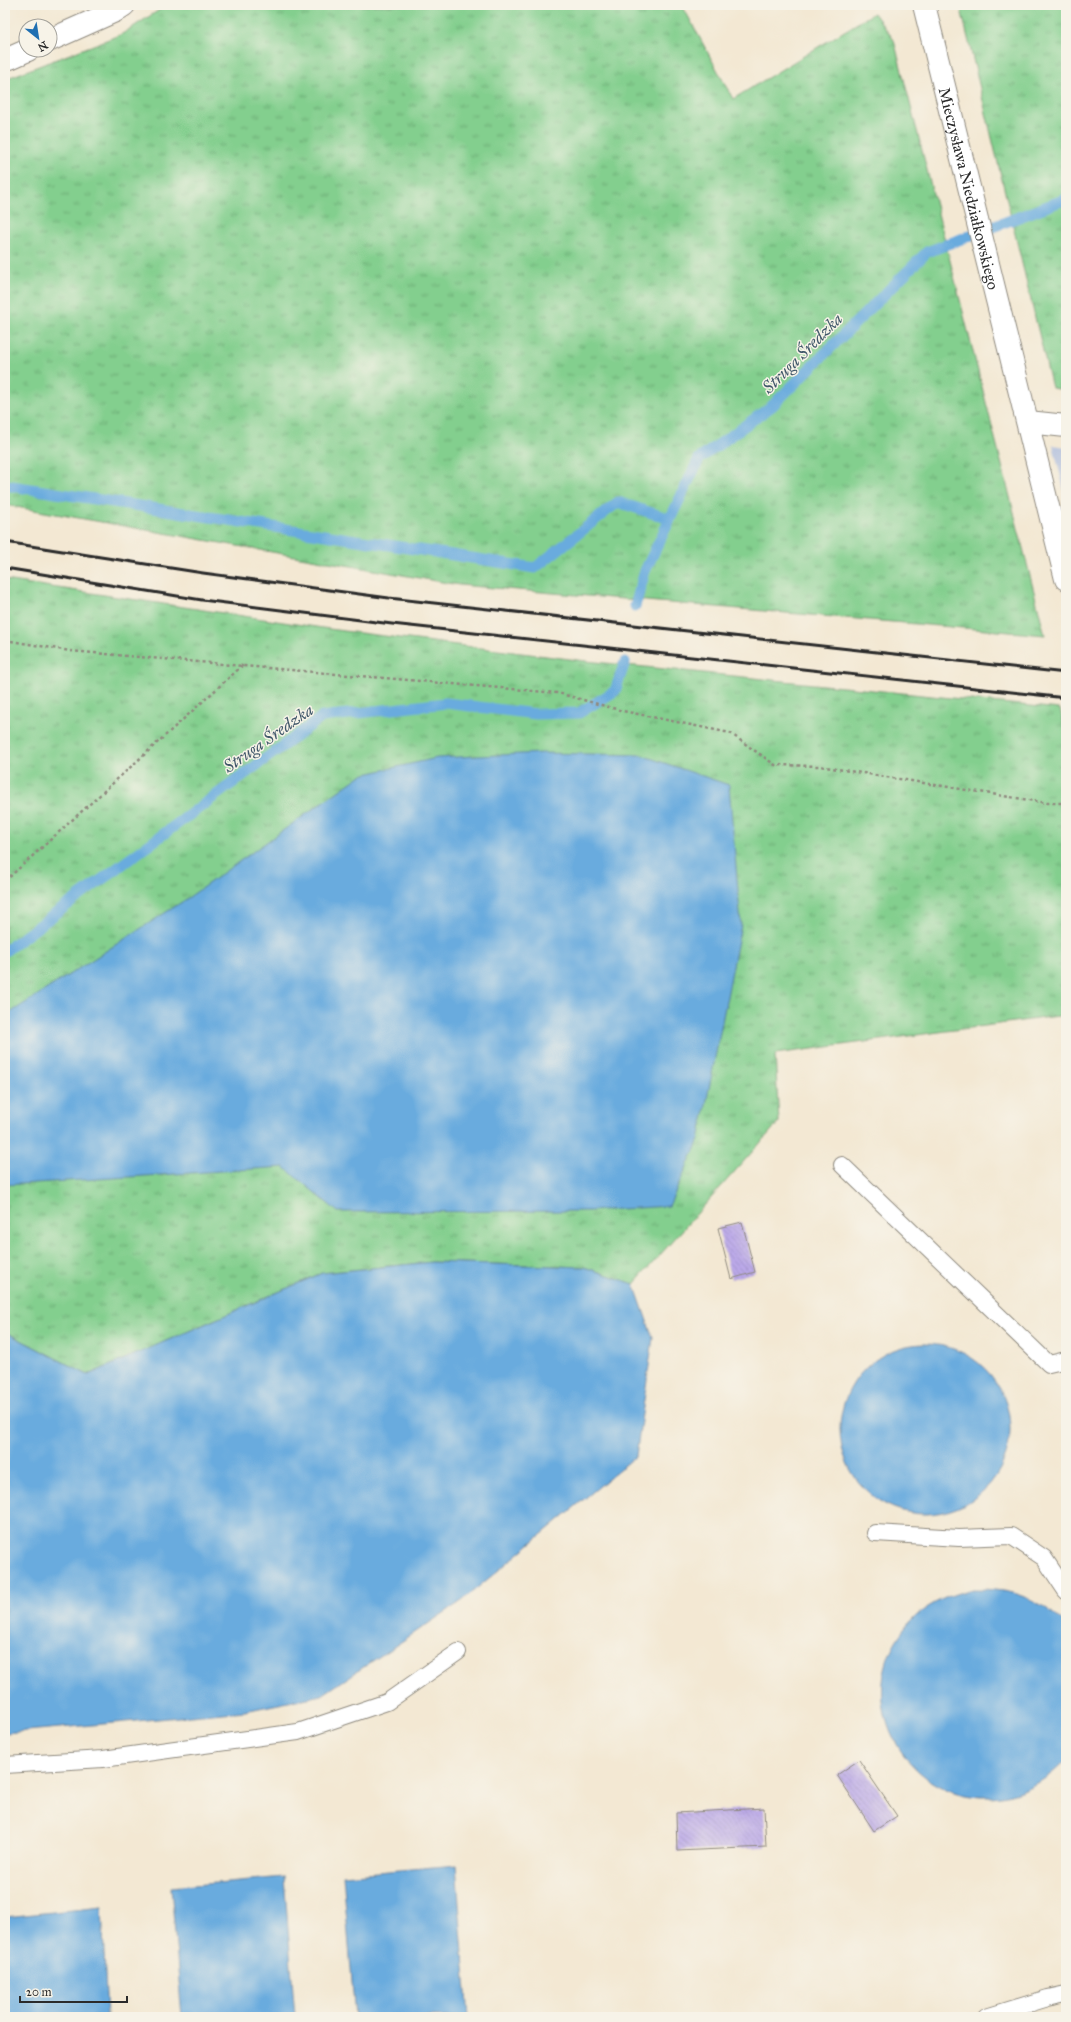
<svg xmlns="http://www.w3.org/2000/svg" width="1071" height="2022" viewBox="0 0 1071 2022" font-family="'IM FELL Great Primer',serif">
  <style>
    .railway { fill: #b9c5de }
    .grass { fill: url(#grass-tufts); stroke: #577d5c }
    .water { fill: #69abde; stroke: #4a6b84 }
    .lines { fill: none; stroke-linecap: round; stroke-linejoin: round }
    .stream { stroke: #69abde; stroke-width: 11 }
    .building { fill: url(#building-back-hatch) }
    .lane-casing { stroke: #8f8a7f; stroke-width: 18 }
    .street-casing { stroke: #8f8a7f; stroke-width: 24 }
    .secondary-casing { stroke: #8f8a7f; stroke-width: 24 }
    .path { stroke: #8f8a7f; stroke-width: 2.5; stroke-dasharray: 3 3; stroke-linecap: butt }
    .lane { stroke: #fff; stroke-width: 16 }
    .street { stroke: #fff; stroke-width: 22 }
    .secondary { stroke: #fff; stroke-width: 22 }
    .rail { stroke: #2b2b2b; stroke-width: 3 }
    .labels { text-anchor: middle; stroke-width: 3; stroke-linejoin: round; paint-order: stroke }
    .street-label { font-size: 16px; fill: #2b2b2b; stroke: #f7f3e8 }
    .water-label { font-size: 17px; font-style: italic; fill: #41586a; stroke: #f7f3e8 }
  </style>
  <defs>
    <pattern id="grass-tufts" width="24" height="20" patternUnits="userSpaceOnUse"><rect width="24" height="20" fill="#83cf8e"/><path d="M3 7l-1-3M5 7V3M7 7l1-3M15 17l-1-3M17 17v-4M19 17l1-3" fill="none" stroke="#6ba874"/></pattern>
    <pattern id="building-back-hatch" width="6" height="6" patternUnits="userSpaceOnUse"><rect width="6" height="6" fill="#bba9e9"/><path d="M-1 5l2 2M0 0l6 6M5-1l2 2" fill="none" stroke="#988abd"/></pattern>
  </defs>
  <rect width="100%" height="100%" fill="#f7f3e8"/>
  <filter id="ink" filterUnits="userSpaceOnUse"><feTurbulence type="fractalNoise" baseFrequency=".025" numOctaves="2"/><feDisplacementMap in="SourceGraphic" scale="8" xChannelSelector="R" yChannelSelector="G"/><feConvolveMatrix kernelMatrix="1 2 1 2 8 2 1 2 1" color-interpolation-filters="sRGB"/></filter>
  <filter id="wash" filterUnits="userSpaceOnUse"><feTurbulence type="fractalNoise" baseFrequency=".012" numOctaves="4" result="noise"/><feDisplacementMap in="SourceGraphic" scale="16" xChannelSelector="R" yChannelSelector="G"/><feGaussianBlur stdDeviation="0.9" result="paint"/><feColorMatrix in="noise" values="0 0 0 0 0 0 0 0 0 0 0 0 0 0 0 0 0 1.4 0 .05"/><feComposite in="paint" operator="in"/></filter>
  <g filter="url(#wash)">
    <rect width="100%" height="100%" fill="#f3e8d3"/>
    <!-- railway -->
    <path class="railway" d="M1053,445l13,2v52z"/>
    <!-- grass -->
    <path class="grass" d="M167,5h515l51,94 141,-86 20,27 151,595 -586,-50 -454,-80v-426l117,-45z
      M960,5h106v385l-14,-2z
      M5,580l331,50 250,31 474,48 6,24v282l-291,39 4,68 -145,162 -50,-17 -152,-5 -110,11 -234,102 -83,-43z"/>
    <!-- water -->
    <path class="water" d="M541,753l100,2 88,30 12,140 -42,215 -30,66 -79,5 -252,1 -54,-45 -279,18v-169l180,-116 176,-125 76,-17z
      M432,1262l152,5 50,17 19,54 -17,118 -177,147 -137,92 -77,16 -240,22v-401l83,43 234,-102z
      M840 1429a85 85 0 1 1 170 0a85 85 0 1 1-170 0Z
      M974,1589c40,0 63,8 92,36v135c-20,22 -47,36 -77,37 -86,3 -139,-101 -84,-169 17,-22 42,-33 69,-39z
      M456,1865l12,152h-113l-12,-142z
      M284,1877l11,140h-113l-11,-130z
      M102,1907l5,110h-102v-100z"/>
    <g class="lines">
      <!-- stream -->
      <path class="stream" d="M5,485l530,83 83,-66 52,17
        M635,606l10,-35 54,-112 73,-53 155,-154 139,-53
        M5,951l317,-234 124,-14 90,11 43,-1 36,-22 10,-29"/>
    </g>
    <g id="blocks">
      <!-- building -->
      <path class="building" d="M742,1222l13,50 -24,7 -13,-51z
        M859,1760l38,56 -23,15 -37,-56z
        M764,1808l2,39 -89,4 -1,-38z"/>
    </g>
  </g>
  <g filter="url(#ink)">
    <use href="#blocks" fill-opacity="0" stroke="#8f8a7f" stroke-width="1"/>
    <g class="lines">
      <defs>
        <path id="lane" d="M842,1165l207,199 17,-4
          M875,1533l84,5 52,-2 33,22 22,33
          M5,1765l98,-6 195,-27 89,-30 71,-50
          M986,2017l62,-19 18,-4"/>
        <path id="street" d="M50,40l65,-29 9,-6
          M5,57l5,1 18,-8
          M1028,422l38,4"/>
        <g id="secondary">
          <path id="s1" d="M924,5l142,574"/>
        </g>
      </defs>
      <!-- lane casing -->
      <use href="#lane" class="lane-casing"/>
      <!-- street casing -->
      <use href="#street" class="street-casing"/>
      <!-- secondary casing -->
      <use href="#secondary" class="secondary-casing"/>
      <!-- path -->
      <path class="path" d="M5,640l65,11 488,42 65,18 107,22 45,32 44,1 228,37h19
        M5,881l238,-216"/>
      <!-- lane -->
      <use href="#lane" class="lane"/>
      <!-- street -->
      <use href="#street" class="street"/>
      <!-- secondary -->
      <use href="#secondary" class="secondary"/>
      <!-- rail -->
      <path class="rail" d="M5,542l198,31 186,25 677,75
        M5,568l197,32 190,24 674,74"/>
    </g>
  </g>
  <g class="labels">
    <!-- street labels -->
    <g class="street-label">
      <text dy="6" stroke="none"><textPath href="#s1" startOffset="189">Mieczysława Niedziałkowskiego</textPath></text>
    </g>
    <!-- water labels -->
    <g class="water-label">
      <text transform="translate(802 353) rotate(-45)" y="6">Struga Średzka</text>
      <text transform="translate(268 738) rotate(-35)" y="6">Struga Średzka</text>
    </g>
  </g>
  <!-- margin -->
  <rect width="1071" height="2022" fill="none" stroke="#f7f3e8" stroke-width="20"/>
  <!-- north arrow -->
  <g transform="translate(38 38) rotate(150)"><circle r="19" fill="#f7f3e8" stroke="#a5a39c"/>
  <path d="M0-3L7 15L0 10L-7 15Z" fill="#1f6fb2"/>
  <text y="-6" font-size="11" font-weight="bold" text-anchor="middle" fill="#2b2b2b">N</text>
  </g>
  <!-- scale -->
  <path d="M20 1996v6h107v-6" fill="none" stroke="#2b2b2b" stroke-width="2"/>
  <text x="26" y="1996" font-size="12" fill="#2b2b2b" stroke="#f7f3e8" stroke-width="3" paint-order="stroke">20 m</text>
</svg>
